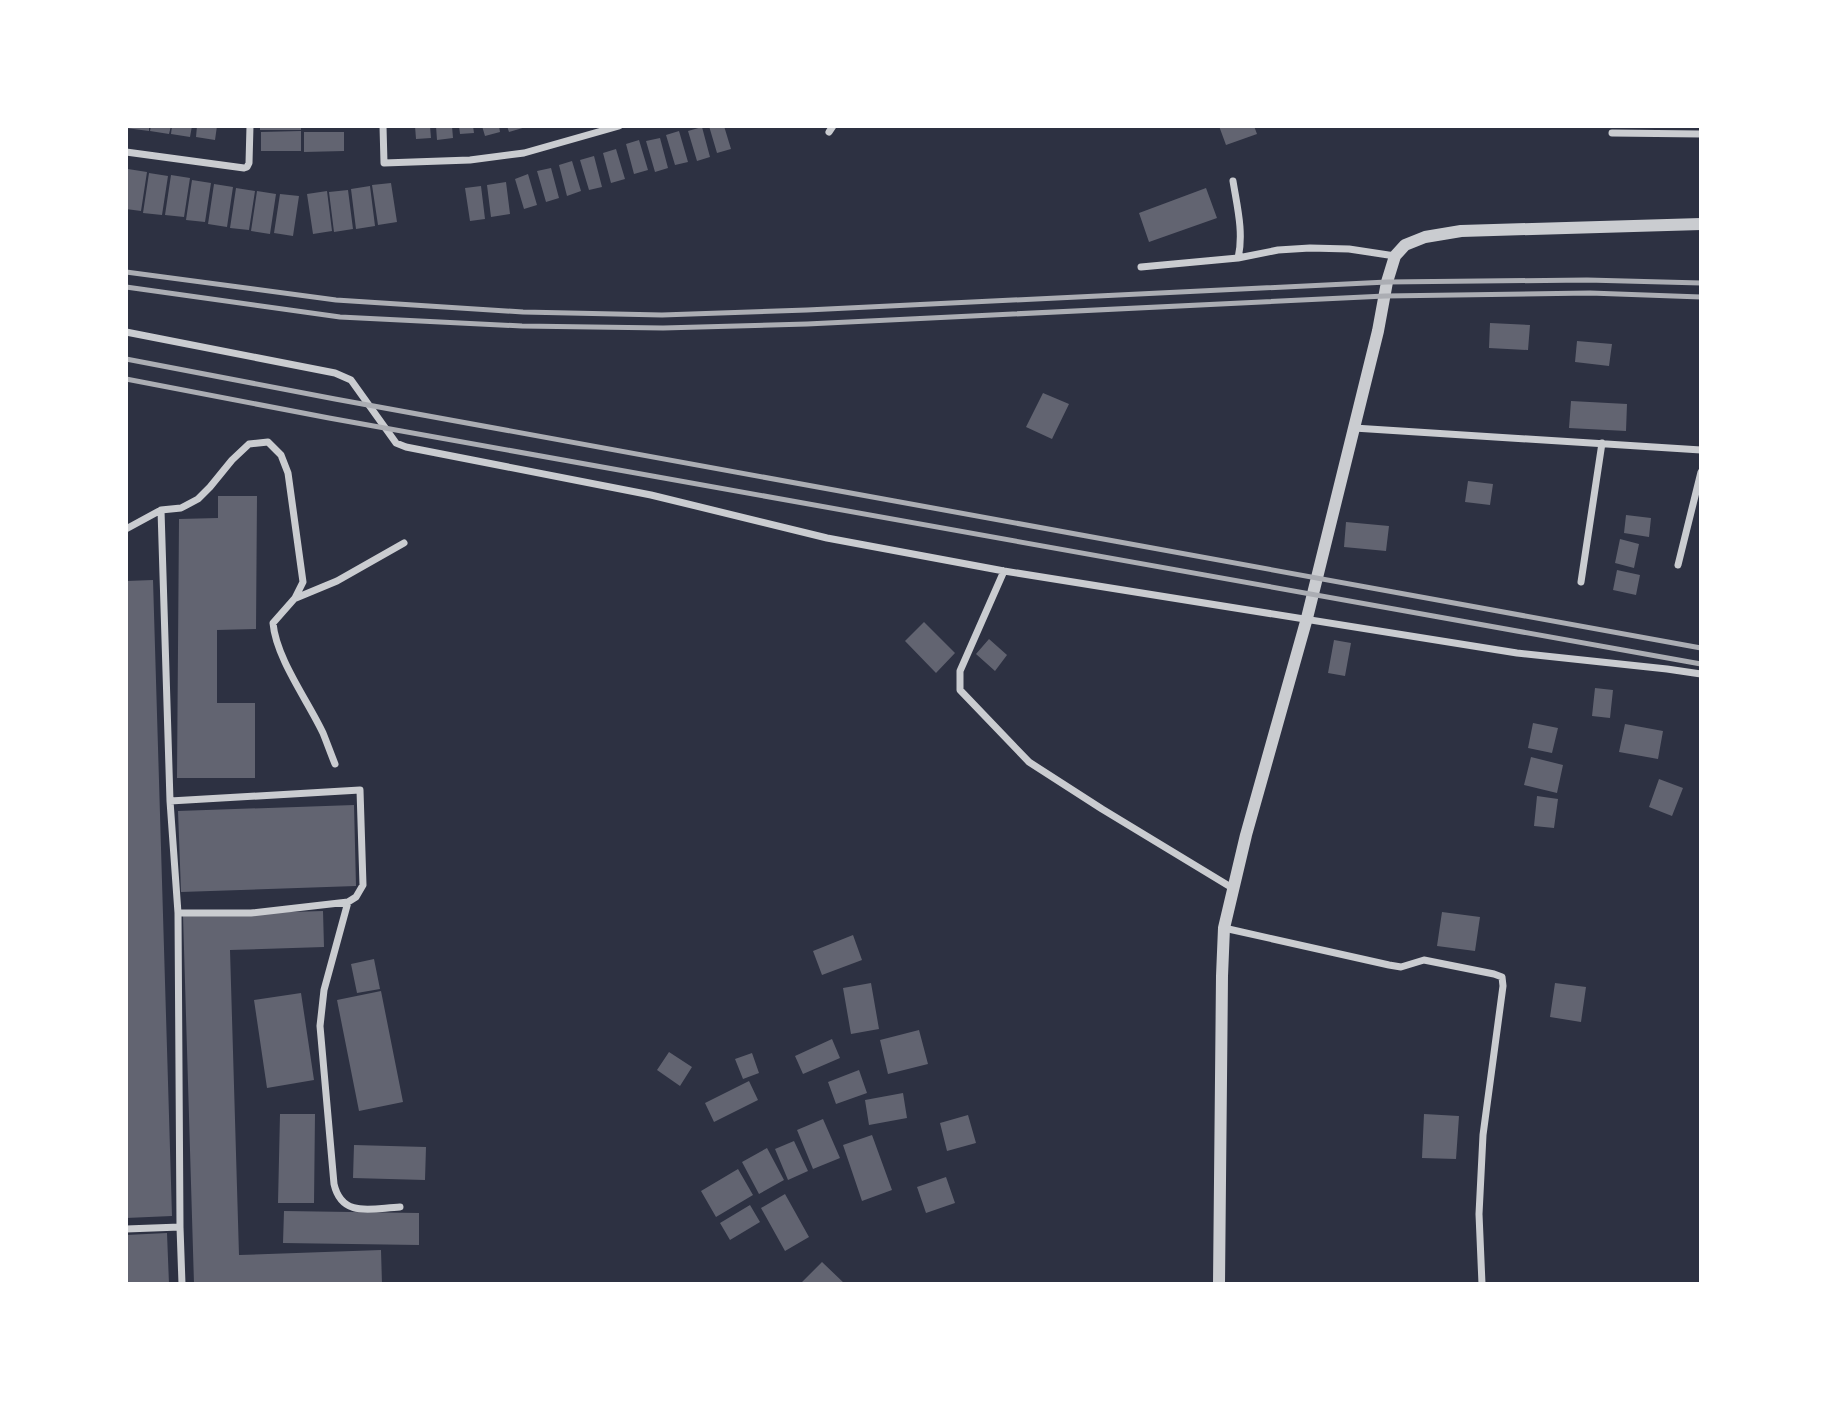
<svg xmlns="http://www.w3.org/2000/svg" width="1827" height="1410" viewBox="0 0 1827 1410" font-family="'Varela Round',sans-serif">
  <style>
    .building { fill: #626471 }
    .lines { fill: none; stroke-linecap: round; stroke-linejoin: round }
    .minor { stroke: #caccd0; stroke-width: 7 }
    .tertiary { stroke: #caccd0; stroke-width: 12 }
    .rail { stroke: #abadb3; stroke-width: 5 }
  </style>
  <rect width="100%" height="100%" fill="#2d3142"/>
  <!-- building -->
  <path class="building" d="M126,126h23v5l-23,-3z
    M151,126h20l-2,8 -19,-3z
    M172,126h20l-2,11 -19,-3z
    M197,126h20l-2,14 -19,-3z
    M260,126h41v4h-41z
    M415,126h15l1,12 -15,1z
    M436,126h16l1,12 -16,2z
    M459,126h14l1,7 -14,1z
    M482,126h17l1,6 -15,4z
    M507,126h19v1l-17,5z
    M709,126h15l7,23 -14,4z
    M1219,126h35l3,8 -31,11z
    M702,127l8,30 -13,4 -9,-30z
    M301,131v20h-40v-19z
    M679,131l9,31 -13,3 -9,-30z
    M304,132h40v19l-40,1z
    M660,138l8,30 -13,4 -9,-31z
    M639,140l9,30 -14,4 -8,-30z
    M616,149l9,30 -14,4 -8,-30z
    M594,156l8,31 -13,3 -9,-30z
    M572,161l9,30 -14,5 -8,-31z
    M551,168l8,30 -13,4 -9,-31z
    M128,169l19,3 -6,39 -15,-2z
    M149,173l19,3 -6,39 -19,-2z
    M528,174l9,31 -13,4 -9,-30z
    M171,175l19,3 -6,39 -19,-2z
    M192,180l19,3 -6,39 -19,-2z
    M506,182l4,32 -19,3 -4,-32z
    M391,183l6,39 -19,3 -6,-40z
    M214,184l19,3 -6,40 -19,-3z
    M370,186l5,40 -19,3 -5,-40z
    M481,186l4,33 -15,2 -5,-33z
    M236,188l19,3 -6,39 -19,-2z
    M1206,188l11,30 -68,24 -10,-29z
    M348,190l5,39 -19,3 -5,-40z
    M257,191l19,3 -6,40 -19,-3z
    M327,191l5,40 -19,3 -6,-40z
    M280,194l19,2 -6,40 -19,-3z
    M1490,323l40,2 -2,25 -39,-2z
    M1577,341l35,3 -3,22 -34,-4z
    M1043,393l26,11 -17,35 -26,-12z
    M1571,401l56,3 -1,27 -57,-3z
    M1468,481l25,3 -3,21 -25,-3z
    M218,496h39l-1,133 -39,1v73h38v75h-78l2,-259 39,-1z
    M1626,515l25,3 -2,19 -25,-4z
    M1346,522l43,4 -3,25 -42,-4z
    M1620,539l19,5 -5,24 -19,-5z
    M1617,570l23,5 -4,20 -23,-5z
    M153,580l19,636 -46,2v-637z
    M924,622l31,31 -19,20 -31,-32z
    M989,639l18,16 -12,16 -19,-17z
    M1334,640l17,3 -6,33 -17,-3z
    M1595,688l18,2 -3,28 -18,-2z
    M1533,723l25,5 -6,25 -24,-5z
    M1625,724l38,7 -5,28 -39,-7z
    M1531,757l32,8 -6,28 -33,-8z
    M1659,779l24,9 -11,28 -23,-9z
    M1537,796l21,3 -4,29 -20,-2z
    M354,805l2,81 -175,6 -3,-81z
    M323,911l1,36 -94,3 9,305 142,-5 1,34h-188l-11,-369z
    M1442,912l38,5 -5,34 -38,-5z
    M853,935l9,25 -40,15 -9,-24z
    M374,959l6,30 -23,4 -6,-29z
    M871,983l8,46 -28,5 -8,-46z
    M1555,983l31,4 -5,35 -31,-5z
    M381,991l22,111 -44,9 -22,-111z
    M301,993l13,87 -47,8 -13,-88z
    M919,1030l9,34 -40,10 -8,-34z
    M832,1039l8,19 -37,16 -8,-18z
    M669,1052l23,15 -12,19 -23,-16z
    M752,1053l7,20 -16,6 -8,-20z
    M859,1070l8,23 -31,11 -8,-22z
    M749,1081l9,19 -44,22 -9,-19z
    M903,1093l4,25 -38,7 -4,-25z
    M280,1114h35l-1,89h-36z
    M1424,1114l35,2 -3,43 -34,-1z
    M968,1115l8,28 -29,8 -7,-28z
    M823,1119l17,39 -27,11 -16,-39z
    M872,1135l20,55 -30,11 -19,-56z
    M794,1141l14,30 -20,9 -13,-31z
    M354,1145l72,2 -1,33 -72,-2z
    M767,1148l17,32 -25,14 -17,-32z
    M738,1169l15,26 -37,22 -15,-26z
    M946,1177l9,26 -29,10 -9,-26z
    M785,1194l24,43 -24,14 -24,-43z
    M750,1205l10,17 -30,18 -10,-17z
    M284,1211l135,2v32l-136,-2z
    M167,1233l2,51h-43v-49z
    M822,1262l23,22h-45z"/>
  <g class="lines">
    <!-- minor -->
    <path class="minor" d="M383,126l1,37 86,-3 54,-7 95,-27
      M829,132l4,-6
      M1612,133l89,1
      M126,152l118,16 3,-1 2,-4 1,-37
      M1233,181c4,25 11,52 5,77
      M1141,267l97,-9 40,-8 32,-2 39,1 46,7
      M126,332l209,41 16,7 45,63 10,4 245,48 176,43 177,33 513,82 150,16 34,5
      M1354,428l347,22
      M161,510l9,291 8,112 2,314 2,57
      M126,529l35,-19 20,-2 17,-9 12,-12 22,-27 17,-16 19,-2 13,13 7,18 15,109 -8,16 -22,25c3,35 35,78 50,110 4,10 8,21 12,31
      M1678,565l23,-93
      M1004,571l-44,100v19l69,72 73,47 132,80
      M1581,582l21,-139
      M296,598l41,-17 67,-38
      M170,801l190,-11 3,95 -7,12 -8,5 -97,11h-73
      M348,902l-24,88 -4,36 14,158c8,35 39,24 66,23
      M1224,928l165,37 12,2 23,-7 70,14 8,3 1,9 -20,149 -4,79 3,70
      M126,1229l54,-2"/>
    <!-- tertiary -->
    <path class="tertiary" d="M1219,1284l3,-308 2,-48 22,-93 61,-217 71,-287 9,-49 8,-26 10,-11 20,-8 36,-6 240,-7"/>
    <!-- rail -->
    <path class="rail" d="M126,272l210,28 187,12 139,3 145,-5 580,-28 200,-2 114,3
      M126,287l214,30 182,9 141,2 144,-4 578,-28 205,-3 111,4
      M126,359l209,40 1366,249
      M126,379l203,39 1372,246"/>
  </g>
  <!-- border -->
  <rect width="1827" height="1410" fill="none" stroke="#ffffff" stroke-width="256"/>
</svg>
